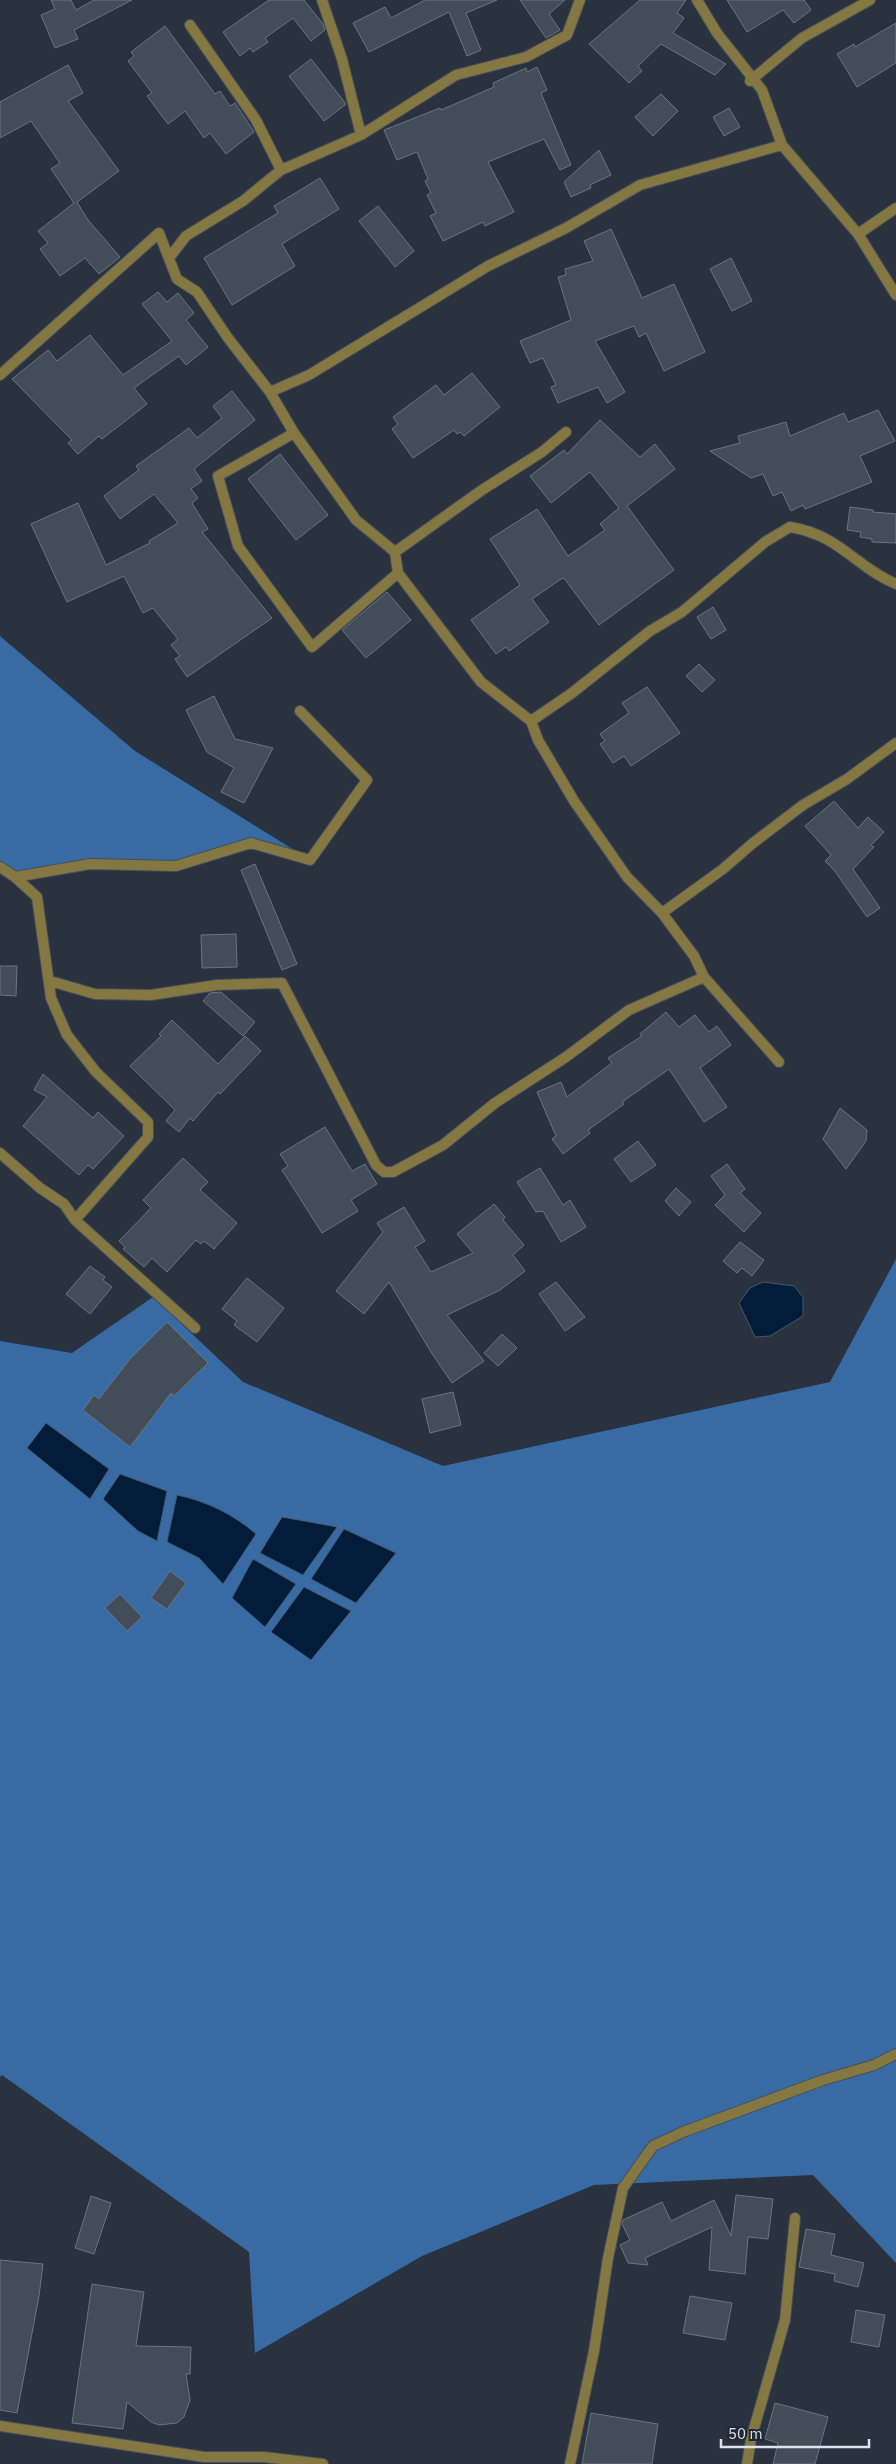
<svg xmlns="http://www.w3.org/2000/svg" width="896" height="2464" viewBox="0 0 896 2464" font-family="'IBM Plex Sans',sans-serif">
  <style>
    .forest { fill: #386ba4 }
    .water { fill: #031c39; stroke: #44586e }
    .building { fill: #434d5a; stroke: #697582 }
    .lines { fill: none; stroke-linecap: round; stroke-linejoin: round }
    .street-casing { stroke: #464e5a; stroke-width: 12 }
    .street { stroke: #847742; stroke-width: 10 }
  </style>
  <rect width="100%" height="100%" fill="#29323e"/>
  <!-- forest -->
  <path class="forest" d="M0,636l135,115 175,109 -59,-17 -75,23 -86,-2 -75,13 -15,-10z
    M896,1259v1004l-83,-88 -219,10 -172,71 -167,97 -6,-101 -247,-177 -2,2v-736l72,12 81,-56 90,85 200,84 387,-84z"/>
  <!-- water -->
  <path class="water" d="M763,1282l31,4 9,11v19l-33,20 -15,1 -16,-34 11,-15z
    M46,1423l63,46 -19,30 -63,-51z
    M120,1474l47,17 -10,50 -19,-10 -35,-32z
    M177,1495c29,6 56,19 79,39l-33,50 -24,-26 -32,-16z
    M282,1517l55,10 -34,48 -43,-22z
    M344,1529l52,24 -40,50 -45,-24z
    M253,1559l43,25 -31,43 -33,-29z
    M304,1587l47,24 -40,49 -40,-28z"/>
  <!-- building -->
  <path class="building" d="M51,0h20l5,10 18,-10h38l-58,30 4,9 -23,9 -14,-33 14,-6z
    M269,0h35l19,24 2,6 -14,11 -18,-23 -28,20 3,4 -15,10 -3,-4 -10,8 -17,-24z
    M425,0h72l-31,13 15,37 -14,6 -18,-44 -80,40 -16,-29 32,-16 6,11z
    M520,0h45l-16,14 11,16 -14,8z
    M640,0h46l-9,13 7,5 -11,15 53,31 -11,11 -54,-31 -23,22 4,5 -13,12 -40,-39z
    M727,0h77l7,10 -17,13 -11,-13 -36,22z
    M896,23v40l-39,24 -20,-33 17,-10 1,3z
    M165,26l50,68 5,-3 10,15 5,-3 19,29 -28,22 -16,-21 -6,5 -19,-27 -17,13 -21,-28 5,-3 -24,-32 6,-5 -3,-4z
    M311,59l35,45 -22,17 -35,-45z
    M68,65l15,28 -15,8 51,70 -42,31 11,18 32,37 -21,17 -14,-16 -25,18 -20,-27 8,-6 -10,-12 36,-28 -23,-34 9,-6 -29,-42 -31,17v-36z
    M537,67l10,23 -6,3 30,72 -11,5 -16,-31 -56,23 26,50 -29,14 -2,-4 -40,19 -13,-25 6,-3 -9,-18 4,-2 -6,-12 3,-2 -11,-27 -20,8 -13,-30 56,-22 1,2 53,-23 -1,-4 33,-15 1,4z
    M661,94l17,17 -25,25 -18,-19z
    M729,108l11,19 -16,9 -11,-19z
    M599,150l12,25 -21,10 1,3 -20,9 -7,-15z
    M320,178l19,31 -57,35 13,22 -63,39 -28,-47 74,-45 -4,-7z
    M378,206l36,45 -19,16 -36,-46z
    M611,229l31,69 32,-14 31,68 -41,19 -18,-38 -7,4 -5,-11 -39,15 30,51 -18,11 -9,-16 -40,16 -7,-16 5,-2 -13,-27 -13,5 -10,-22 51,-21 -13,-43 8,-2 -1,-6 28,-8 -9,-20z
    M731,258l21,43 -20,10 -22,-42z
    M158,292l9,10 11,-9 16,20 -8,7 22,27 -22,18 -7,-9 -45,32 13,16 -45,35 -3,-3 -21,18 -10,-11 4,-3 -60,-61 36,-29 9,11 33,-26 33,40 49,-34 -30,-37z
    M472,373l28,34 -36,29 -4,-4 -3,2 -3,-4 -41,28 -21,-29 6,-5 -5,-7 43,-32 8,10z
    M232,391l23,29 -61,49 8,12 -11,8 7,9 -6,5 16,26 -6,3 70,86 -85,59 -12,-18 5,-3 -9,-11 7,-6 -25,-31 -10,5 -19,-37 -57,26 -36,-78 47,-21 28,62 44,-22 -1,-2 29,-18 -24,-29 -34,25 -16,-23 35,-26 -3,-4 53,-38 8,10 25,-20 -9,-12z
    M878,410l17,31 -35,15 12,26 -67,27 -2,-4 -12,6 -9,-19 -9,4 -10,-22 -12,4 -41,-27 30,-8 -2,-7 48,-14 4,14 54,-23 4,9z
    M600,420l40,37 15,-13 20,25 -48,37 47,64 -75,55 -35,-47 -3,1 -29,20 17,23 -40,29 -3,-4 -10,7 -25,-34 49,-35 -30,-46 47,-30 31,47 37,-26 -5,-6 19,-16 -29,-36 -39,31 -21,-27 34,-26 3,4z
    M280,454l48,61 -32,25 -48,-61z
    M850,507l23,3v2l23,2v29l-24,-1v-3l-12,-2 1,-5 -14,-2z
    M387,592l24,28 -45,38 -24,-28z
    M713,607l13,23 -15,9 -14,-22z
    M699,664l16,16 -13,12 -16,-16z
    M647,687l33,46 -49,33 -7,-10 -11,7 -13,-19 5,-3 -5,-7 29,-21 -7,-10z
    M214,696l21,43 38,9 -29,55 -23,-11 13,-24 -27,-16 -21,-42z
    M834,801l24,27 10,-11 16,15 -13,13 3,2 -21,22 27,39 -13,9 -33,-47 -9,-9 6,-6 -26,-29z
    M255,864l42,100 -15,6 -41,-100z
    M236,934l1,33 -35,1 -1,-33z
    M0,966h17l-1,30 -16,-1z
    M221,992l34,30 -12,14 -40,-35 7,-8z
    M666,1012l13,15 16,-12 14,17 8,-6 14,19 -31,23 27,39 -23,15 -35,-53 -47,33 2,2 -36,26 2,3 -27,21 -11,-15 4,-3 -19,-44 24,-10 6,15 45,-34 -4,-5 34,-22 -2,-2z
    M172,1020l46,44 27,-28 16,15 -41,43 -2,-2 -25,29 -3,-3 -11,14 -13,-11 9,-11 -45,-44 31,-30 -2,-2z
    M43,1074l50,44 5,-6 26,24 -31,33 -5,-4 -9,10 -56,-49 24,-29 -13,-7z
    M840,1108l27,22 -1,11 -20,28 -23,-30z
    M325,1127l27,44 13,-7 12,20 -26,16 7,11 -36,22 -40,-63 6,-4 -8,-12z
    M638,1141l18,24 -25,17 -17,-23z
    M183,1158l25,24 -8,8 37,33 -23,26 -10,-8 -3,3 -5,-4 -29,32 -15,-14 -8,9 -21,-18 2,-2 -6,-6 32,-33 -8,-8z
    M727,1164l18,25 -5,4 21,20 -17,19 -29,-27 10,-10 -14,-19z
    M540,1168l23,37 7,-5 16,27 -25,15 -18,-31 -7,1 -19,-30z
    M676,1188l15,14 -12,14 -14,-15z
    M494,1204l11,13 -2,3 21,25 -11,10 12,16 -25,19 -53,25 37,46 -32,22 -21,-31 -42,-70 -25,32 -28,-23 47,-59 -6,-9 27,-16 21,34 -10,6 16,25 42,-19 -16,-19z
    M740,1242l24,18 -12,16 -10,-8 -5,5 -14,-12z
    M90,1266l15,11 -2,3 9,7 -22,27 -24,-20z
    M247,1278l37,30 -27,34 -23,-17 3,-4 -15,-12z
    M556,1282l29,35 -20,14 -26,-37z
    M167,1322l41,41 -34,33 -3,-3 -41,54 -47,-37 11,-15 5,4 31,-40z
    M502,1334l15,14 -19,18 -14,-13z
    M453,1392l8,33 -31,8 -8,-34z
    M170,1571l16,12 -19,26 -16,-11z
    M120,1594l22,23 -15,14 -22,-23z
    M736,2195l37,4 -5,40 -20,-2 -3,37 -36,-4 3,-43 -67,31 3,7 -20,-2 -8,-18 10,-5 -8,-16 1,-4 39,-18 9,19 43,-21 17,36z
    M91,2196l20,7 -17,51 -19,-6z
    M806,2229l29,5 -4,21 33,8 -6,24 -24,-6 1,-7 -36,-7z
    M0,2260l43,4 -4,32 -22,117 -17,-3z
    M92,2284l52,8 -8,54 55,1 -1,27h-4l4,26 -6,17 -7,6 -18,2 -8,-3 -24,-20 -4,27 -51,-6z
    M690,2296l42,7 -7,37 -42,-7z
    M856,2310l29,5 -6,32 -28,-5z
    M775,2403l53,14 -13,47h-42l5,-21 -13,-4z
    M591,2413l67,11 -6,40h-70z"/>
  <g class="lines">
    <defs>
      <path id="street" d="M322,0l20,59 19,76
        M697,0l20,33 45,57 20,55 76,89 38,61
        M190,25l66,95 25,50
        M750,81l52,-43 68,-38
        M858,234l38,-26
        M169,258l17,-22 57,-35 38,-31 80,-35 95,-60 70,-18 41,-22 13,-35
        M0,375l159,-142 18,46 20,13 31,46 42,54 39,-17 179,-109 78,-38 74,-43 142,-40
        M270,392l24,41 62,87 39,32 3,21 83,109 50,39 7,19 36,61 53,76 35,36 32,43 10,21 75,85
        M294,433l-76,43 20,70 74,101 86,-74
        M395,552l87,-62 60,-38 24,-20
        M531,721l41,-28 78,-62 32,-19 83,-70 25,-15c50,8 64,39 106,57
        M0,867l15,10 22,20 14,101 16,37 29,37 52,50v15l-73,83
        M15,877l75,-13 86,2 75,-23 59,17 57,-80 -67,-69
        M662,913l61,-44 30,-26 50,-38 44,-26 49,-36
        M50,981l45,13 56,1 66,-10 65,-2 94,182 8,7h9l50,-27 52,-42 71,-46 63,-47 75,-33
        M0,1153l40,35 24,16 11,16 120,108
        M0,2426l204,31h60l59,7
        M570,2464l24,-113 14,-93 15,-70 30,-42 30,-14 140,-52 51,-15 22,-11
        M747,2464l4,-25 34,-119 10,-102"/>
    </defs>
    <!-- street casing -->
    <use href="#street" class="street-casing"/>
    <!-- street -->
    <use href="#street" class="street"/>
  </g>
  <!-- scale -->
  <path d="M721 2439v8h148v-8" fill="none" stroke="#dde3eb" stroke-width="2.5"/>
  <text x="728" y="2439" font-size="15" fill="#dde3eb" stroke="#1f2834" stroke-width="4" paint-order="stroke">50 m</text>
</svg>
